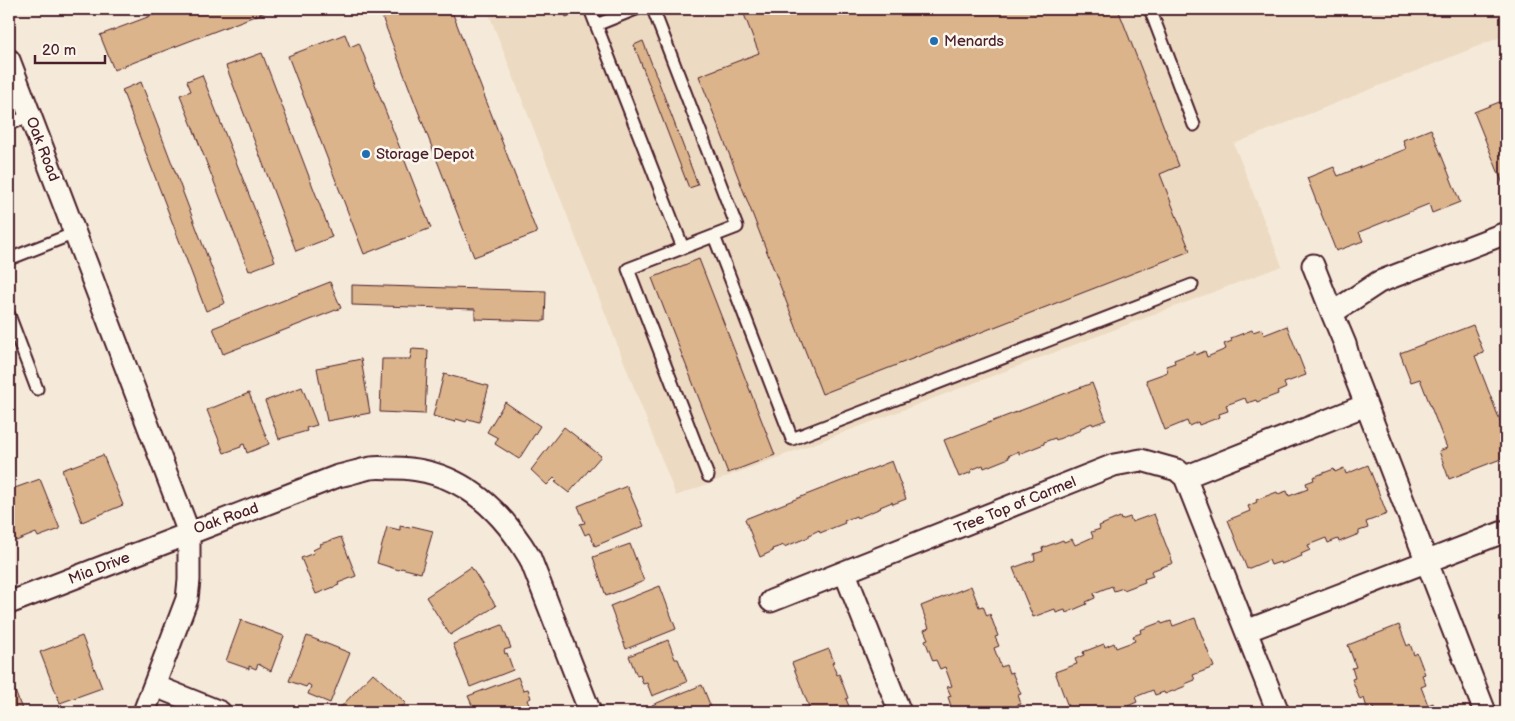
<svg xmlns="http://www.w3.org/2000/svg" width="1515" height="721" viewBox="0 0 1515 721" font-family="'Balsamiq Sans',sans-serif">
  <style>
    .built { fill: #eddac2 }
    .building { fill: #dbb48c; stroke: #4a1f2b }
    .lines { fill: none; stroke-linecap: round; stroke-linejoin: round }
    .service-casing { stroke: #4a1f2b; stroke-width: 15 }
    .minor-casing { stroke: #4a1f2b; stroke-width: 25 }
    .service { stroke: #fbf7ec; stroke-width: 11 }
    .minor { stroke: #fbf7ec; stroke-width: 21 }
    .poi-dot { fill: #1f6fb2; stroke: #fbf7ec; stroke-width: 2 }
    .labels { text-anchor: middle; stroke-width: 5; stroke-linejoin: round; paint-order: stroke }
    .poi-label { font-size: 15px; fill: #4a1f2b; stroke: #fbf7ec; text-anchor: start }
    .street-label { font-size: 15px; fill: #4a1f2b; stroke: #fbf7ec }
  </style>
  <rect width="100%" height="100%" fill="#f5ead9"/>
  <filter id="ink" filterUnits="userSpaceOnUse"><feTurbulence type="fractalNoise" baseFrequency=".02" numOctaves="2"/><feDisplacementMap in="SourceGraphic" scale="10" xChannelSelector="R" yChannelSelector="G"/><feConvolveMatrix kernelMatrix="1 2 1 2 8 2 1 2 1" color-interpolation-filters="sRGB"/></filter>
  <g filter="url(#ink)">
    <!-- built -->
    <path class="built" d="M487,9h1015l4,11v15l-272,109 48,122 -606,230z"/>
    <!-- building -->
    <path class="building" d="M169,9h104l-159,61 -14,-35z
      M379,9h72l86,224 -63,24z
      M563,9h24l-21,8z
      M742,9h376l61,157 -19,8 30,77 -368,143 -123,-318 60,-23z
      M345,34l5,13 9,-4 72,185 -67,26 -76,-198z
      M643,41l55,144 -9,3 -55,-143z
      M262,53l70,184 -36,14 -70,-185z
      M202,75l73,186 -26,10 -69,-176 11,-4 -4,-10z
      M141,82l84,221 -19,8 -84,-221z
      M1502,101l4,8v74l-3,1 -29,-72z
      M1431,129l29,73 -28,11 -3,-9 -70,28 4,9 -27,10 -29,-73 27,-11 4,9 68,-27 -3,-9z
      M699,259l76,196 -47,18 -76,-195z
      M330,282l11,26 -118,46 -10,-26z
      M352,285l194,6 -1,30 -70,-2v-10l-123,-4z
      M1473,325l11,28 -9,3 27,70 4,-2v33l-57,22 -10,-28 8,-3 -27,-69 -9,3 -11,-29z
      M1287,326l19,49 -22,8 2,5 -9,4 1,2 -21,8 -1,-2 -9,3 -2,-5 -19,7 2,6 -9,3 1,3 -21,8 -1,-3 -9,4 -2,-5 -22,9 -19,-50 22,-8 -2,-6 9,-3 -1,-3 21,-8 1,3 9,-4 2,6 19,-8 -2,-5 8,-3 -1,-3 21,-8 1,2 9,-3 2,6z
      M412,349l16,1 -3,64 -45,-2 2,-53h28z
      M361,359l9,54 -43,8 -10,-53z
      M444,374l45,12 -10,36 -11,-3 -2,3 -10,-3 -1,3 -22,-6z
      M1092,383l14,37 -13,5 -1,-2 -12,5 1,2 -25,10 -1,-2 -11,4v2l-25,10v-3l-11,5 1,2 -25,10 -1,-3 -12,5 1,2 -13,5 -15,-37z
      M302,387l15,38 -11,3 1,3 -28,8 -14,-38z
      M249,393l20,51 -22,9 -3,-9 -3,1v2l-17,6 -17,-43z
      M505,402l35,24 -21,33 -24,-15 3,-6 -11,-6z
      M564,427l37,29 -32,37 -14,-11 2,-1 -3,-3 -7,7 -16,-15z
      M103,455l20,50 -41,17 -20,-52z
      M892,461l14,38 -13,5 -1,-2 -12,5 1,1 -24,10 -1,-2 -12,5 1,2 -25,10 -1,-3 -10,5v2l-25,10v-2l-12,4 1,2 -13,6 -15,-38z
      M1368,465l19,49 -21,8 2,6 -9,3v3l-20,8 -1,-3 -10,4 -2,-5 -18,7 2,5 -9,4 1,2 -21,8 -1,-2 -9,3 -2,-5 -22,9 -19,-49 22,-9 -2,-5 9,-4 -1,-2 21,-8 1,2 9,-3 2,5 19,-7 -2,-6 8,-3 -1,-3 21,-8 1,3 9,-4 2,6z
      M40,479l20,50 -22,8 -2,-4 -20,8 -7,-20v-31z
      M627,486l17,40 -49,20 -6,-13 -4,2 -5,-11 5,-1 -7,-17z
      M1154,514l19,49 -22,8 2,5 -9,3 1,3 -21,8 -1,-2 -9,3 -2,-5 -18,7 1,5 -9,4 1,2 -21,9 -1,-3 -9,3 -1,-4 -22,8 -20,-49 22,-8 -1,-6 9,-3 -1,-3 21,-8 1,2 8,-3 3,6 18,-8 -2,-5 9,-3 -1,-3 21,-9 1,3 9,-3 2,5z
      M400,526l10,2 2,-2 21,5 -12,42 -20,-5 -2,2 -22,-7 10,-36 13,3z
      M341,537l15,39 -18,7 1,2 -23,9 -15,-36 13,-5 -1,-3 8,-4 -1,-2z
      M630,544l14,37 -38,15 -13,-39z
      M471,567l25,39 -46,29 -24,-38z
      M660,586l16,43 -50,20 -16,-43z
      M971,586l8,21 4,-1 4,10 3,-2 8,22 -3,1 4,9 -5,2 7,19 5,-2 3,8 3,-1 9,22 -3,1 3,9 -4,1 2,7h-66l-5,-15 3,-1 -4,-9 5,-1 -7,-19 -5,2 -4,-9 -3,1 -8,-21 3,-1 -4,-9 5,-2 -8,-22z
      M1195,618l19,49 -21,8 2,5 -10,4 1,2 -21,8 -1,-2 -9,3 -2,-5 -18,7 2,5 -9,4 1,2 -10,4h-49l-15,-40 22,-8 -2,-5 9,-4 -1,-3 21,-8 1,3 9,-4 2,5 19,-7 -2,-5 8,-3 -1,-3 21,-8 1,2 9,-3 2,5z
      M241,620l43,16 -13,35 -13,-7 -2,5 -7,-3v3l-23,-8z
      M502,625l9,23 -7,2 1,4 2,-1 6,17 -43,17 -17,-43z
      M1399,625l8,21 3,-2 4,11 3,-2 8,21 -3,1 4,10 -5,2 7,18 5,-2 3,9 4,-1v1h-65l-3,-6 -5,2 -3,-10 -4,2 -8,-21 3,-1 -3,-10 4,-1 -8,-22z
      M82,636l20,52 -42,15 -20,-51z
      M307,636l43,17 -20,50 -22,-9 3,-8 -3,-2 -2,3 -17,-6z
      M668,640l7,19h3l9,23 -35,14 -5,-13 -4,1 -3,-9 -3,1 -8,-20z
      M829,649l5,13 -2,1 5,12 2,-1 9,24 -2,1 5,12 2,-1v2h-42l-19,-49z
      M373,673l33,30 -9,9h-61z
      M9,675l14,37h-14z
      M518,677l5,13 5,-1 3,9 -4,2 5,12h-57l-7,-16z
      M702,685l11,27h-58l-3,-7z"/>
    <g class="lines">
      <defs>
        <path id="service" d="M590,9l93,239
          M653,9l84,218 -109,42 80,207
          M1150,9l44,116
          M596,25l40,-16
          M9,124l21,-8
          M714,236l78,203 400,-154
          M9,259l66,-26
          M9,315l28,74"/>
        <path id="minor" d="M9,60l180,473v47l-2,19 -43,113
          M1313,265l19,48
          M1185,477l181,-72
          M845,573l55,139
          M771,601l343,-136 27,-5 36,10 8,7 93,235
          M9,603l329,-127c11,-2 22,-6 33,-8 7,-1 16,0 23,0 63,0 105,38 136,90l60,154
          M1246,631l260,-100
          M155,686l65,26
          M1485,712l-134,-346 -6,-22 -13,-31 47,-31 127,-49"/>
      </defs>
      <!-- service casing -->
      <use href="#service" class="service-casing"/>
      <!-- minor casing -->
      <use href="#minor" class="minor-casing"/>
      <!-- service -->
      <use href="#service" class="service"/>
      <!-- minor -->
      <use href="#minor" class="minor"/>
    </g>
  </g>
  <!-- markers -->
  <g class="poi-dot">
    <circle cx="934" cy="41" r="5"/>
    <circle cx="366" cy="154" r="5"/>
  </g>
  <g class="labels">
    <!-- poi labels -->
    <g class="poi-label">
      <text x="944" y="46">Menards</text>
      <text x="376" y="159">Storage Depot</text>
    </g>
    <!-- street labels -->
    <g class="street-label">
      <text transform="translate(43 149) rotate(69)" y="5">Oak Road</text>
      <text transform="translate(1015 505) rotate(-22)" y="5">Tree Top of Carmel</text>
      <text transform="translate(226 518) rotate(-19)" y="5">Oak Road</text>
      <text transform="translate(99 568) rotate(-21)" y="5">Mia Drive</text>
    </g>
  </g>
  <!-- margin -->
  <rect width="1515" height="721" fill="none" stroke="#fbf7ec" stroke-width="30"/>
  <rect x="15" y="15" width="1485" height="691" fill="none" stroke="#4a1f2b" stroke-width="2" filter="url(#ink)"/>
  <!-- scale -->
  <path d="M35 55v8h70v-8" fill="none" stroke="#4a1f2b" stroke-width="2.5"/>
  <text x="42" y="55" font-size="15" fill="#4a1f2b" stroke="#fbf7ec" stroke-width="4" paint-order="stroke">20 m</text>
</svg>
